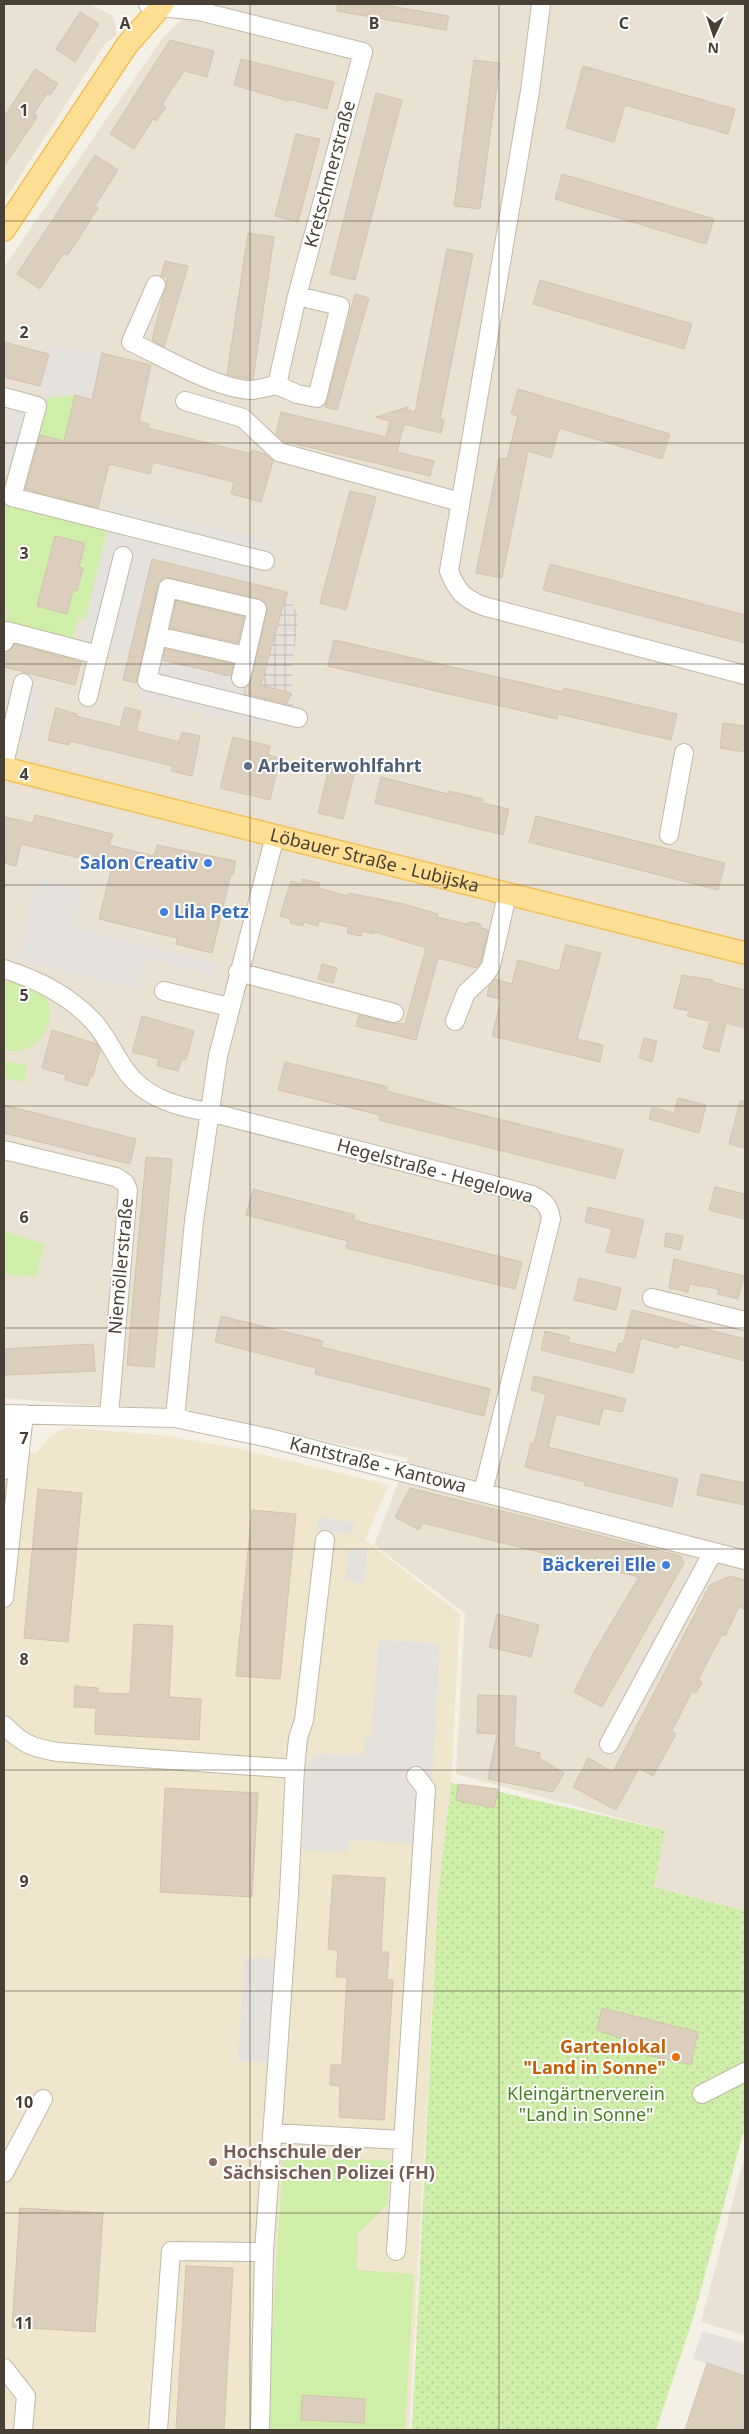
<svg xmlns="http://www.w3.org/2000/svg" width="749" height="2434" viewBox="0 0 749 2434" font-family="'Noto Sans',sans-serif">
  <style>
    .residential { fill: #e9e2d2 }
    .industrial { fill: url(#industrial-grid) }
    .education { fill: #f0e5cd }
    .green { fill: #cfeea9 }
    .garden { fill: url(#garden-dots) }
    .parking { fill: #e5e2de }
    .building { fill: #dbcebc; stroke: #d3c3ab }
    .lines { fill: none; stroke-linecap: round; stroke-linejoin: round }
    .minor-casing { stroke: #c1b8a6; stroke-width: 20 }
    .major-casing { stroke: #f2c156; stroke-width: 24 }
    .minor { stroke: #fff; stroke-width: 18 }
    .major { stroke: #ffdf94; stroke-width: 21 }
    .grid { fill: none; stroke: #484034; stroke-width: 1; stroke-opacity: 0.55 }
    .service-dot { fill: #5c6f8a; stroke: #fff; stroke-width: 2 }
    .shop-dot { fill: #3f7fe0; stroke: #fff; stroke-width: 2 }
    .food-dot { fill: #e8710a; stroke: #fff; stroke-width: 2 }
    .education-dot { fill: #8d6e63; stroke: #fff; stroke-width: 2 }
    .labels { text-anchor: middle; stroke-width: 4; stroke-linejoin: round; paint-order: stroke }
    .street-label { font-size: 18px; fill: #484034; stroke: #fff }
    .service-label { font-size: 18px; font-weight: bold; fill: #4e5e75; stroke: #fff; text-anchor: start }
    .shop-label { font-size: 18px; font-weight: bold; fill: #366cbe; stroke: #fff; text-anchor: end }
    .food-label { font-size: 18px; font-weight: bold; fill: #c56008; stroke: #fff; text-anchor: end }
    .park-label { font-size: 18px; fill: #468120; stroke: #fff }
    .education-label { font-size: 18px; font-weight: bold; fill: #785e54; stroke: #fff; text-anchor: start }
    .grid-label { font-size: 16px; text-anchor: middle; font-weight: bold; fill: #484034; stroke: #fff; stroke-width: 4; stroke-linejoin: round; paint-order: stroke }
  </style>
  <defs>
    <pattern id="industrial-grid" width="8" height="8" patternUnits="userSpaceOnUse" patternTransform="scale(1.25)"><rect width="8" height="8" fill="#e7e1da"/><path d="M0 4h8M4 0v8" fill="none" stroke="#c8c2bc"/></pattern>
    <pattern id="garden-dots" width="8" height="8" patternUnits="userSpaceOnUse" patternTransform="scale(1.25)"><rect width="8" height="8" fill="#cfeea9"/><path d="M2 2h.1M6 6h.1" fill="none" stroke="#b3cd92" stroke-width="1.8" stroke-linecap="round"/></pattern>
  </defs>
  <rect width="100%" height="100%" fill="#f5f0e5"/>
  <!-- residential -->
  <path class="residential" d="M4,4h85l23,11 4,10v11l-12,9 -100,156z
    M200,4h545v1907l-91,-24 11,-57 -209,-56 9,-161 -91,-68 34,-87 -212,-44 -192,-16v-1131l160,-231z
    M745,2155v180l-44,-13z"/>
  <!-- industrial -->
  <path class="industrial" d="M152,559l135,33 12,26 -7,48 1,47 -47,-14 -17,-22 -79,10 -27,-7z"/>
  <!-- education -->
  <path class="education" d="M69,1428l93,7 75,13 152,37 -24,55 95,74 -9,169 -13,112 -29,535h-405v-981l32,4 14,-17 10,-6z"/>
  <!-- green -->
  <path class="green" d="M75,395l-11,46 -29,-7 12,-36z
    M4,475l7,2 1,20 98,26 -23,96 -9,-1 -6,22 -68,-15 4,-16 -4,-2z
    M13,981c7,2 17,4 23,8 32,20 5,70 -32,61v-67z
    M4,1061l23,4 -3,17 -20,-4z
    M4,1231l41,13 -9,33 -32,-3z
    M283,2156l108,5 -4,44 -29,29 -1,36 57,4 -9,156h-139z"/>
  <!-- garden -->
  <path class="garden" d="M451,1783l27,4 187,43 -11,57 91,24v215l-52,193 -37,111h-244l26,-535z"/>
  <!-- parking -->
  <path class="parking" d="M50,346l52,7 -11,47 -16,-5 -28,3 -7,-12z
    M4,404l25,6 -18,67 -7,-2z
    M114,503l159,39 -8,27 -5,-1 -4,16 -104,-25 -24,99 -49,-13z
    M157,660l72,17 19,30 37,8 -19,14 -130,-32 14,-10z
    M4,682l39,9 -13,50 -26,-9z
    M37,878l45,11 -9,38 144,37 -3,12 -68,-17 -9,31 -120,-31z
    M319,1517l36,6 -2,12 -36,-6z
    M349,1547l18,2 -3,34 -19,-2z
    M379,1640l61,3 -12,201 -79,-4 -2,13 -45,-3 3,-84 12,-13 30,3v-2l17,1 2,-18h5z
    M245,1957l33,2 -8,104 -32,-2z
    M702,2331l43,12v33l-52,-17z"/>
  <!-- building -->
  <path class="building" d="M338,4h40l71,12 -3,14 -109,-19z
    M80,12l19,12 -24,38 -19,-13z
    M170,40l44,11 -7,26 -23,-6 -22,33 4,3 -10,14 -3,-2 -19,30 -24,-15z
    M241,59l93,23 -7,27 -38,-10 -1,2 -54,-16z
    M474,60l26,3 -20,146 -26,-3z
    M583,66l152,43 -7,25 -103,-29 -11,37 -48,-14z
    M35,69l23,15 -8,11 -3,-2 -13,21 3,2 -1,3 -32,47v-49z
    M376,93l26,7 -47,180 -25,-6z
    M296,134l24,5 -22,83 -23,-6z
    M95,155l23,15 -23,36 3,2 -26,41 -5,6 -3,-2 -24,36 -23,-15z
    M562,174l152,45 -8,25 -151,-45z
    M248,233l26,4 -21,142h-3l-23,-4z
    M447,249l26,5 -33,165 4,1 -3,13 -37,-9 -7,28 37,9 -4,15 -147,-35 -7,-7 5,-22 105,25 4,-16 -14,-4 32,-10 -1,3 8,2z
    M165,261l23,5 -24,81 -12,-7 16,-63 -7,-1z
    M540,280l152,44 -8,25 -151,-45z
    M355,294l14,4 -32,112 -12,-3z
    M4,342l45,12 -9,32 -36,-9z
    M102,353l49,12 -12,56 10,3 -1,4 103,26 1,-4 13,4 8,7 -12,41 -30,-8 3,-12 -81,-20 -3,12 -41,-10 -11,44 -73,-19 15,-54 24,6 11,-46 17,5z
    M518,389l152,45 -8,25 -103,-31 -8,30 -23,-7 -26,127 -26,-5 23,-115 8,1 11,-43 -7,-2z
    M350,491l26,6 -30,113 -26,-7z
    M55,536l30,7 -6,24 4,1 -6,23 -4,-1 -6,24 -30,-8z
    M152,559l135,33 -26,93 30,8 -4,11 -38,-9 -1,-9 3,-6 16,-69 -2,-9 -95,-24 -9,2 -3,6 -22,97 -13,-3z
    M550,564l195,51v28l-202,-53z
    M176,601l68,16 -6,26 -68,-15z
    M334,640l229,52 1,-4 113,26 -6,26 -113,-26 -1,5 -229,-53z
    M14,644l67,18 -6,23 -71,-18v-15l7,-2z
    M165,649l68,15 -2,12 -68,-16z
    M125,707l16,4 -5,20 43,11 3,-10 18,4 -8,40 -21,-5 2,-5 -103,-25 -1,4 -21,-5 8,-32 21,6 -1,2 44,11z
    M723,723l22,3v26l-25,-4z
    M233,737l37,9 -2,9 12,3 -10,42 -50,-12z
    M331,760l25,6 -13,53 -25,-6z
    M381,777l67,17 1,-3 34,8 -1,4 27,6 -6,26 -128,-32z
    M35,815l78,19 -4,11 45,11 3,-11 79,16 -3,14 -2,-1 -19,79 -36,-9 1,-6 -78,-19 13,-53 -91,-22 -5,22 -12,-3v-46l29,6z
    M536,816l189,47 -7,27 -189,-48z
    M302,879l18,4 -2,5 30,8 1,-3 55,11 34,10 -1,3 30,7 4,-2 9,2 2,4 6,2 -7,32 -4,6 -39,-10 -22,82 -60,-14 3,-11 32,8 14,1 21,-76 -51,-16 -1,2 -12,-3 -1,5 -14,-3 2,-6 -30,-6 -1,5 -14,-4 -1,4 -13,-3 1,-4 -11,-3 11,-35 10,3z
    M566,945l35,8 -24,86 26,6 -3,17 -108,-26 9,-37 -14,-3 2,-10 6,-7 17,5 6,-24 41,11z
    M322,964l15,4 -4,15 -15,-4z
    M682,975l31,5 -1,2 33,8v38l-19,-5 -7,29 -16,-4 7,-27 -23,-5 2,-5 -15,-3z
    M142,1016l52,15 -8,29 -4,-1 -4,12 -21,-5 2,-7 -27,-7z
    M52,1030l45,14 3,6 -7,26 -2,-1 -4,11 -22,-6 1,-5 -24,-7z
    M644,1038l13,3 -5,21 -13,-4z
    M285,1062l103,25 -2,4 237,59 -8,29 -236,-59 1,-5 -102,-25z
    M678,1098l28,7 -7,28 -50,-14 3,-12 22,6z
    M740,1101h5v47l-16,-4z
    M4,1105l132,34 -6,25 -126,-31z
    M146,1157l26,2 -18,208 -27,-2z
    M715,1187l30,7v25l-36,-9z
    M253,1189l102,26 -2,5 169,42 -7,27 -169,-41 2,-7 -102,-26z
    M588,1207l56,13 -9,38 -29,-6 6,-23 -27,-7z
    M666,1233l17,3 -3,14 -16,-4z
    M674,1259l70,17 -6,23 -20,-5 1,-5 -30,-5 -1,8 -19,-4z
    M579,1278l42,10 -5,22 -42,-10z
    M632,1310l113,29v22l-66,-17 -1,4 -37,-10 -8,35 -92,-23 4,-19 25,6 -2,5 48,11 3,-10 4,1z
    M221,1316l102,25 -2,6 169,42 -6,27 -169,-42 1,-6 -101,-26z
    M93,1344l2,27 -91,4v-26z
    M534,1376l92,23 -4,13 -19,-4 -4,17 -43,-11 -8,33 130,32 -6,28 -88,-22 1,-3 -60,-15 6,-24 3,1 12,-50 -15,-4z
    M701,1474l44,9v22l-48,-10z
    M410,1488l271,68 3,7 -82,144 -28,-15 19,-38 46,-77 -216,-54 -4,7 -24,-13z
    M38,1489l44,4 -14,149 -44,-4z
    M252,1510l44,4 -16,165 -44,-3z
    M730,1576l15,4v29l-6,-2 -14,29 -3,-2 -24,46 4,2 -6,11 -4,-2 -20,40 4,3 -23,42 -14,-8 -23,42 -43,-23 15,-29 25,14 97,-187z
    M497,1614l42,11 -8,32 -42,-10z
    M134,1624l39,2 -4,71 32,2 -2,41 -104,-6 1,-26 -22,-1 1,-21 23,2v5l32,1z
    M478,1695l38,1 -2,51 26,6 -1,5 25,15 -11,19 -65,-13 9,-45 -20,-1z
    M458,1784l40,5 -4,19 -38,-8z
    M165,1788l93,5 -6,104 -92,-5z
    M333,1875l52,3 -4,74h8l-2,28h6l-9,140 -45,-3 1,-31 -10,-1 1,-20h11l5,-88h-11l2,-27 -10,-1z
    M602,2008l96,24 -7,33 -70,-16 2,-10 -26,-9z
    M20,2208l83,5 -8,119 -83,-5z
    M186,2266l47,2 -9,162h-48z
    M707,2363l38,13v54h-60z
    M302,2395l63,4 -1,24 -63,-3z"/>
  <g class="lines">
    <defs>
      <path id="minor" d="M148,4l12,3 39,4 164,41 -66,244 -20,89 20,9 20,4 23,-92 -43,-10
        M541,4l-11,87 -81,480c8,20 14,27 34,35l262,69
        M156,285l-25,57c30,14 86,47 119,48 8,0 18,-4 27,-5
        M4,397l33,9 -25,91 253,64
        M185,401l58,17 36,34 181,50
        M157,636l89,20
        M4,642l3,-11 91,24 25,-99
        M241,678l16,-69 -89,-21 -21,93 151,37
        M88,697l10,-42
        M4,764l19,-81
        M669,835l15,-82
        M4,969c32,10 65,27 88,51 14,14 22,35 34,51 19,27 52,36 83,41l323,83c12,6 17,10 19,24l-68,273
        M238,972l156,41
        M164,991l65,16
        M455,1021l11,-28 18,-17 7,-10 16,-71
        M4,1150l112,27 9,6 3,7 -19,226
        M652,1298l93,23
        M4,1414l171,4 94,20 476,122
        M175,1418l19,-197 24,-165 57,-220
        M4,1470l6,-56
        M4,1598l20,-184
        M4,1725c19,19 28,23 54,27l237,17 3,-31 6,-18 21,-180
        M609,1744l104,-192
        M702,2094l43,-22
        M272,2133l131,7
        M4,2173l39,-74
        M396,2251l30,-462 -10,-13
        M4,2368l22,28 -3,34
        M158,2430l13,-179 93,1
        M260,2430l4,-178 25,-358 6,-125"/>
      <g id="major">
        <path d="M4,230l123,-185 36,-41"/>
        <path id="s1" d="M4,768l741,185"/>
      </g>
    </defs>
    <!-- minor casing -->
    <use href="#minor" class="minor-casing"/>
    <!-- major casing -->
    <use href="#major" class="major-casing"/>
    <!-- minor -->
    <use href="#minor" class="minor"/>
    <!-- major -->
    <use href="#major" class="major"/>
  </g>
  <!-- grid -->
  <path class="grid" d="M250,4v2426M499,4v2426M4,221h741M4,443h741M4,664h741M4,885h741M4,1106h741M4,1328h741M4,1549h741M4,1770h741M4,1991h741M4,2213h741"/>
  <!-- markers -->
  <circle class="service-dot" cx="248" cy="766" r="5"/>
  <g class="shop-dot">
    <circle cx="208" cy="863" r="5"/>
    <circle cx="164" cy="912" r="5"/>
    <circle cx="666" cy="1565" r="5"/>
  </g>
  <circle class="food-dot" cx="676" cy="2057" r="5"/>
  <circle class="education-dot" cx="213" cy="2162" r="5"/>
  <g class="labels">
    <!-- street labels -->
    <g class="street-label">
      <text transform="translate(330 174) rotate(-75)" y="6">Kretschmerstraße</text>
      <text dy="6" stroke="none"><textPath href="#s1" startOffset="382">Löbauer Straße - Lubijska</textPath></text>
      <text transform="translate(435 1171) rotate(15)" y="6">Hegelstraße - Hegelowa</text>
      <text transform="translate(121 1266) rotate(-85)" y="6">Niemöllerstraße</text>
      <text transform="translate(378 1465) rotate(14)" y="6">Kantstraße - Kantowa</text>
    </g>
    <!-- service labels -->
    <g class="service-label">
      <text x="258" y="772">Arbeiterwohlfahrt</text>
    </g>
    <!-- shop labels -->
    <g class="shop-label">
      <text x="198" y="869">Salon Creativ</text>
      <text x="174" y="918" text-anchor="start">Lila Petz</text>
      <text x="656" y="1571">Bäckerei Elle</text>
    </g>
    <!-- food labels -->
    <g class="food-label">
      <text x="666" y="2053">Gartenlokal<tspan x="666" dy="21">"Land in Sonne"</tspan></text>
    </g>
    <!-- park labels -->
    <g class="park-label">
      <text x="586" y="2100">Kleingärtnerverein<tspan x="586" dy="21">"Land in Sonne"</tspan></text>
    </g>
    <!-- education labels -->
    <g class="education-label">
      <text x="223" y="2158">Hochschule der<tspan x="223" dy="21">Sächsischen Polizei (FH)</tspan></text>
    </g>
  </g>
  <g class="grid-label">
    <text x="125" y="29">A</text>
    <text x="374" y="29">B</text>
    <text x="624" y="29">C</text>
    <text x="24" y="116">1</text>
    <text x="24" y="338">2</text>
    <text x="24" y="559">3</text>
    <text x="24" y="780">4</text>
    <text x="24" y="1001">5</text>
    <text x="24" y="1223">6</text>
    <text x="24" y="1444">7</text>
    <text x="24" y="1665">8</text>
    <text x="24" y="1887">9</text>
    <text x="24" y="2108">10</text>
    <text x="24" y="2329">11</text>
  </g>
  <!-- border -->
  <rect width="749" height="2434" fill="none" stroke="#484034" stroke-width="10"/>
  <!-- north arrow -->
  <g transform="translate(714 35) rotate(183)" stroke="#ffffff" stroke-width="4" paint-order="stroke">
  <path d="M0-4L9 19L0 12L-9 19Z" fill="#484034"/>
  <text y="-8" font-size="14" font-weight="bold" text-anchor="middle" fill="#484034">N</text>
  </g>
</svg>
